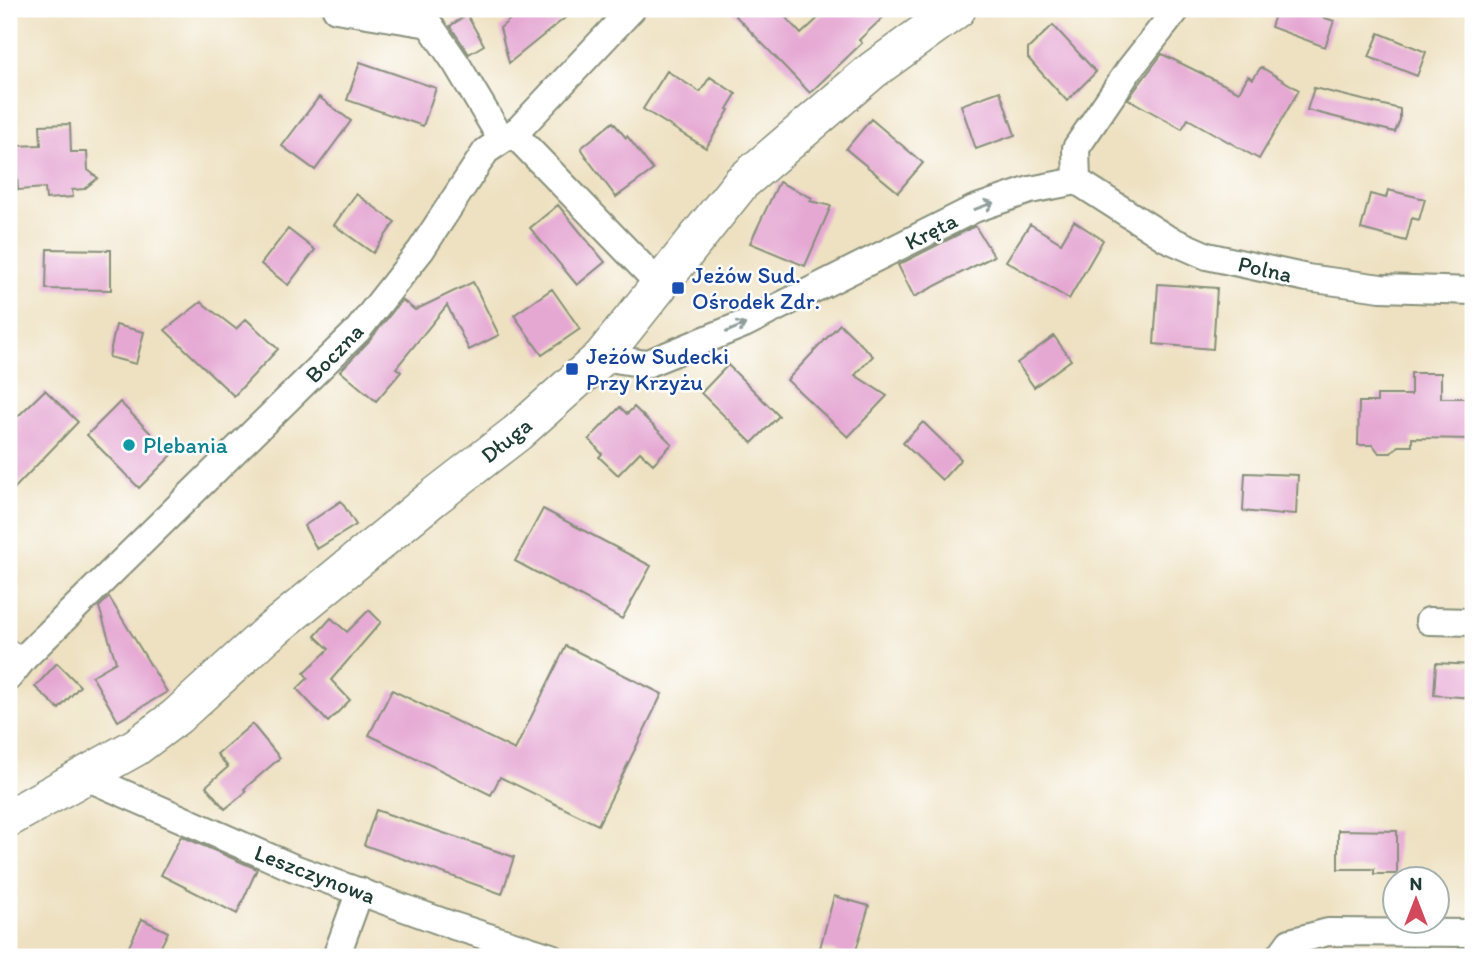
<svg xmlns="http://www.w3.org/2000/svg" width="1482" height="966" viewBox="0 0 1482 966" font-family="Itim,sans-serif">
  <style>
    .building { fill: #e5a8d3 }
    .lines { fill: none; stroke-linecap: round; stroke-linejoin: round }
    .lane-casing { stroke: #868f7a; stroke-width: 18 }
    .street-casing { stroke: #868f7a; stroke-width: 30 }
    .secondary-casing { stroke: #868f7a; stroke-width: 40 }
    .lane { stroke: #fff; stroke-width: 14 }
    .street { stroke: #fff; stroke-width: 26 }
    .secondary { stroke: #fff; stroke-width: 37 }
    .oneway { stroke: #8f9e9a }
    .transit-dot { fill: #1a4fb4; stroke: #fff; stroke-width: 2.5 }
    .culture-dot { fill: #0f9aa8; stroke: #fff; stroke-width: 2.5 }
    .labels { text-anchor: middle; stroke-width: 5; stroke-linejoin: round; paint-order: stroke }
    .street-label { font-size: 23px; fill: #1f3d34; stroke: #fff }
    .transit-label { font-size: 23px; fill: #164399; stroke: #fff; text-anchor: start }
    .culture-label { font-size: 23px; fill: #0d838f; stroke: #fff; text-anchor: start }
  </style>
  <rect width="100%" height="100%" fill="#fff"/>
  <filter id="ink" filterUnits="userSpaceOnUse"><feTurbulence type="fractalNoise" baseFrequency=".0143" numOctaves="2"/><feDisplacementMap in="SourceGraphic" scale="14" xChannelSelector="R" yChannelSelector="G"/><feConvolveMatrix kernelMatrix="1 2 1 2 8 2 1 2 1" color-interpolation-filters="sRGB"/></filter>
  <filter id="wash" filterUnits="userSpaceOnUse"><feTurbulence type="fractalNoise" baseFrequency=".00686" numOctaves="4" result="noise"/><feDisplacementMap in="SourceGraphic" scale="28" xChannelSelector="R" yChannelSelector="G"/><feGaussianBlur stdDeviation="1.57" result="paint"/><feColorMatrix in="noise" values="0 0 0 0 0 0 0 0 0 0 0 0 0 0 0 0 0 1.4 0 .05"/><feComposite in="paint" operator="in"/></filter>
  <g filter="url(#wash)">
    <rect width="100%" height="100%" fill="#eee1c1"/>
    <g id="blocks">
      <!-- building -->
      <path class="building" d="M522,9h54l-67,54 -9,-35z
        M729,9h49l23,25 27,-25h64l-33,31 3,3 -52,50z
        M1277,9h21l36,12 -9,26 -54,-20z
        M467,15l17,30 -15,9 -19,-28z
        M1053,25l43,47 -29,29 -39,-43v-9z
        M1379,33l47,19 -9,24 -48,-19z
        M1162,54l77,38 9,-16 5,3 8,-12 38,23 -40,69 -71,-40 -6,10 -54,-30z
        M360,62l76,26 -13,38 -76,-26z
        M667,71l33,21 10,-15 26,17 -9,15 2,1 -23,38 -63,-39z
        M1314,88l86,21v11l-5,12 -88,-22z
        M1000,91l15,44 -39,14 -15,-44z
        M319,97l32,24 -36,49 -33,-24z
        M871,119l52,44 -25,29 -52,-43z
        M613,122l13,16 1,-2 26,34 -37,27 -30,-40h1l-6,-9z
        M70,124l1,28h16l1,18 10,8 -14,11 -12,1 1,7 -27,2 -1,-11 -27,2 -3,-44 26,-1 -1,-20z
        M779,182l33,16 -2,3 21,5 -26,60 -55,-23z
        M1388,190l37,9 -6,21 -7,-2 -6,23 -45,-12 9,-35 16,4z
        M356,194l39,28 -22,31 -39,-28z
        M558,205l47,57 -28,23 -47,-57z
        M1074,221l29,19 -34,59 -63,-38 24,-37 31,19z
        M975,226l19,30 -80,41 -16,-32z
        M288,229l27,21 -27,35 -27,-21z
        M47,249l64,1v40l-65,-1z
        M473,282l26,53 -30,15 -22,-45 -51,63 5,4 -25,29 -36,-30 30,-31 32,-40 13,10z
        M1158,284l59,4 -4,61 -59,-5z
        M552,289l28,40 -38,26 -28,-40z
        M201,302l35,27 10,-10 32,30 -44,47 -69,-66z
        M840,324l33,32 -18,19 32,21 -39,41 -61,-57z
        M116,325l28,7 -8,32 -27,-7z
        M1054,336l17,24 -37,27 -17,-24z
        M728,365l51,51 -27,27 -51,-50z
        M1411,373h30v25h32v41l-61,-1v8h-14l-7,7h-12l-6,-8h-15l1,-43h18v-7h34z
        M45,390l33,32 -69,72v-69z
        M120,402l52,53 -33,33 -52,-53z
        M620,407l7,7 7,-7 38,37 -19,20 -13,-12 -22,23 -19,-18 3,-3 -13,-15z
        M923,422l38,37 -19,21 -39,-37z
        M1245,473l53,2 -2,39 -14,-1v2l-39,-4z
        M341,501l15,24 -39,24 -13,-23z
        M543,509l108,57 -29,53 -107,-58z
        M109,597l58,95 -49,29 -26,-45 24,-14 -17,-55z
        M369,610l12,12 -50,58 19,20 -22,22 -31,-33 11,-11 -4,-5 25,-24 -14,-13 16,-18 16,14z
        M566,646l96,48 -64,131 -98,-48 -9,18 -122,-60 23,-45 123,60z
        M57,663l23,23 -21,23 -24,-22z
        M1436,663l37,2v33l-39,-3z
        M252,724l28,34 -36,31 2,3 -21,17 -19,-23 22,-19 -11,-13z
        M376,810l138,47 -12,37 -138,-49z
        M1338,830l59,1v43h-23v-5h-36z
        M181,836l76,33 -20,45 -76,-39z
        M834,896l35,10 -15,51 -34,-9z
        M142,919l26,13 -12,25h-32z"/>
    </g>
  </g>
  <g filter="url(#ink)">
    <use href="#blocks" fill-opacity="0" stroke="#868f7a" stroke-width="2"/>
    <g class="lines">
      <defs>
        <path id="lane" d="M9,647l16,10"/>
        <path id="street" d="M336,9l93,15 27,39 46,77
          M513,133l147,152
          M1077,181l89,57 41,18 100,22 74,10 92,3
          M1077,181l-1,-33 53,-78 48,-61
          M602,357l44,7 98,-40 230,-115 56,-19 47,-9
          M1429,621l44,1
          M9,677l16,-20 333,-327 63,-80 65,-99 33,-22 113,-120
          M84,776l210,92 160,58 97,31
          M336,957l24,-66
          M1279,957l11,-15 38,-10 145,1"/>
        <path id="secondary" d="M9,818l127,-71 40,-30 90,-82 167,-137 84,-65 85,-76 139,-174 132,-113 84,-61"/>
      </defs>
      <!-- lane casing -->
      <use href="#lane" class="lane-casing"/>
      <!-- street casing -->
      <use href="#street" class="street-casing"/>
      <!-- secondary casing -->
      <use href="#secondary" class="secondary-casing"/>
      <!-- lane -->
      <use href="#lane" class="lane"/>
      <!-- street -->
      <use href="#street" class="street"/>
      <!-- secondary -->
      <use href="#secondary" class="secondary"/>
    </g>
    <!-- one-way arrows -->
    <defs><path id="oneway-shaft" d="M-6 0H5M1.5-3L5.5 0L1.5 3" fill="none" stroke-width="1.6" stroke-linecap="round" stroke-linejoin="round" transform="scale(1.75)"/></defs>
    <g class="oneway">
      <use href="#oneway-shaft" transform="translate(984 206) rotate(-20)"/>
      <use href="#oneway-shaft" transform="translate(736 328) rotate(-23)"/>
    </g>
  </g>
  <!-- markers -->
  <g class="transit-dot">
    <rect x="671" y="281" width="14" height="14" rx="3.5"/>
    <rect x="565" y="362" width="14" height="14" rx="3.5"/>
  </g>
  <circle class="culture-dot" cx="129" cy="445" r="7"/>
  <g class="labels">
    <!-- street labels -->
    <g class="street-label">
      <text transform="translate(931 231) rotate(-27)" y="8">Kręta</text>
      <text transform="translate(1265 269) rotate(13)" y="8">Polna</text>
      <text transform="translate(334 353) rotate(-46)" y="8">Boczna</text>
      <text transform="translate(506 440) rotate(-39)" y="8">Długa</text>
      <text transform="translate(315 874) rotate(21)" y="8">Leszczynowa</text>
    </g>
    <!-- transit labels -->
    <g class="transit-label">
      <text x="692" y="283">Jeżów Sud.<tspan x="692" dy="26">Ośrodek Zdr.</tspan></text>
      <text x="586" y="364">Jeżów Sudecki<tspan x="586" dy="26">Przy Krzyżu</tspan></text>
    </g>
    <!-- culture labels -->
    <g class="culture-label">
      <text x="143" y="453">Plebania</text>
    </g>
  </g>
  <!-- margin -->
  <rect width="1482" height="966" fill="none" stroke="#fff" stroke-width="35"/>
  <!-- north arrow -->
  <g transform="translate(1416 900)"><circle r="33" fill="#ffffff" stroke="#a5b1ae" stroke-width="2"/>
  <path d="M0-5L12 26L0 18L-12 26Z" fill="#d1495b"/>
  <text y="-10" font-size="19" font-weight="bold" text-anchor="middle" fill="#1f3d34">N</text>
  </g>
</svg>
